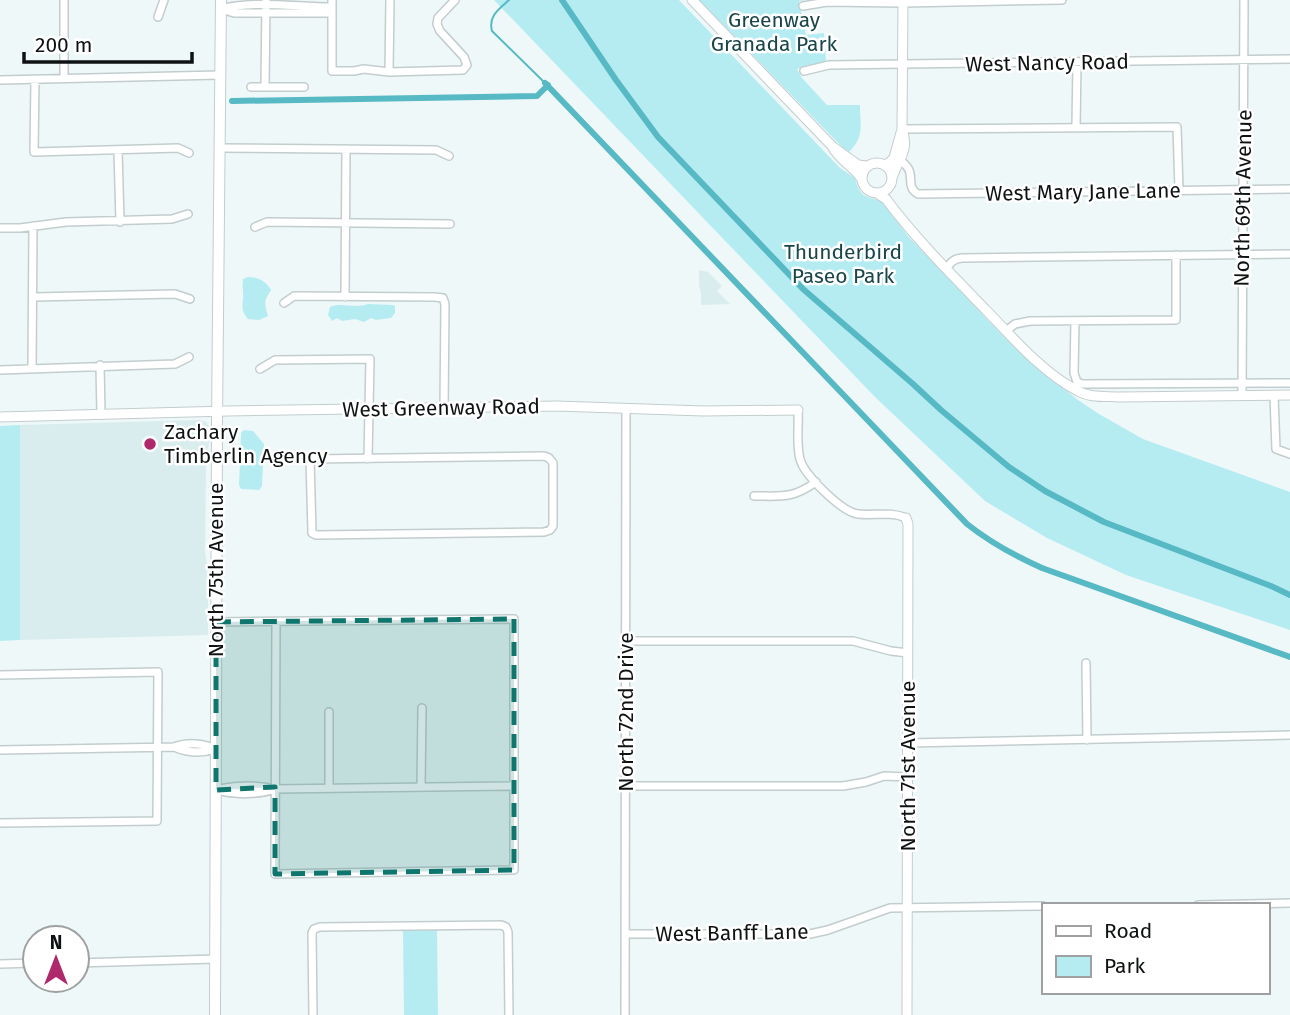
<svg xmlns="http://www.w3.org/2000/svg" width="1290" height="1015" viewBox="0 0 1290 1015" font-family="'Fira Sans',sans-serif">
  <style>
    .built { fill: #d9ecee }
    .green { fill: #b5ecf2 }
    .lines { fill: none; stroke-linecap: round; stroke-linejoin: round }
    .stream { stroke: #57b9c4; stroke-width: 2 }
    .canal { stroke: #57b9c4; stroke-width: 6 }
    .minor-casing { stroke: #c3cdce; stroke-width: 10 }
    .tertiary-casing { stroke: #c3cdce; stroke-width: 11 }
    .secondary-casing { stroke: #c3cdce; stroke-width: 12 }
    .minor { stroke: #fff; stroke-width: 7 }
    .tertiary { stroke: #fff; stroke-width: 9 }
    .secondary { stroke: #fff; stroke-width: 10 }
    .marked { fill: #0f766e; fill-opacity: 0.2; stroke: #0f766e; stroke-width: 5; stroke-dasharray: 14 9; stroke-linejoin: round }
    .poi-dot { fill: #af286b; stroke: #fff; stroke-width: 2.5 }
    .labels { text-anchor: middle; stroke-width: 5; stroke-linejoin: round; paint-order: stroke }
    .park-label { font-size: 21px; fill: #19464b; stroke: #fff }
    .street-label { font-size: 21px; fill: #0f1213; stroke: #fff }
    .poi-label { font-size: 21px; fill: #0f1213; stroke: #fff; text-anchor: start }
  </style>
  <rect width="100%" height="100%" fill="#eef8f9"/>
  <!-- built -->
  <path class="built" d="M699,270l9,2 14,14 -5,5 13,13 -29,1v-12l-2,-7z
    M199,420l7,2 3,4v17l-3,25 -1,84 3,20v63l-188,5v-215z"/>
  <!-- green -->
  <path class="green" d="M494,0h185l161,168 15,10c5,19 10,19 28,23l24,34 94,99 22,22 55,44 21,14 44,25 147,53v138l-164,-55 -79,-37 -62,-37 -110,-104z
    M699,0h107l-7,1 7,34 18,-2 2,29 -29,7 5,9 25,27h33c0,21 5,32 -12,48z
    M248,277c10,0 18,4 23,13 -7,11 -7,12 -3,26l-9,4 -11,-1c-9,-10 -4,-15 -5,-27 0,-3 -1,-7 0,-11v-2z
    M368,304l25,1 2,1v7l-4,5 -15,2 -5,-2 -7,4 -9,-3 -13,2 -5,-3 -5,3 -4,-6 2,-8c11,-5 25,2 38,-3z
    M20,425v215l-20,1v-215z
    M244,430l9,1 11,13 -2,42 -3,4 -18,-1 -2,-4 2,-50v-2z
    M437,930l1,85h-34l-1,-84z"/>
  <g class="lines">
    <!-- stream -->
    <path class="stream" d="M509,0c-10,9 -21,16 -17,31l53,52"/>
    <!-- canal -->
    <path class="canal" d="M562,0l54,80 42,57 145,152 110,95 28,26 68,57 36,24 59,31 167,64 19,9
      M545,83l422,441c24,19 48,32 75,44l248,89
      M232,101l305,-5 11,-11"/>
    <defs>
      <path id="minor" d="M332,0v71h22l10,-2 25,3 74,-2 4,-5 -3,-8 -24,-26 -3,-7 1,-6 17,-18
        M803,6l24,-4 76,1 159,-3
        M221,9c32,-9 76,-2 110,-2
        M221,9l13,4h97
        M158,17l6,-17
        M804,71l25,-6 461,-6
        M389,72l1,-72
        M64,78v-78
        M35,79l-1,73 144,-4 11,5
        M0,80l220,-5
        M251,87h53
        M265,87l1,-87
        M1076,127l1,-65
        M902,129l275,-2 2,63
        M219,148l217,2 13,6
        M118,150l2,72
        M901,161c18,13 2,24 17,33l372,-5
        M255,227l12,-5 183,2
        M0,228h20l46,-6 106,-3 16,-5
        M946,269c5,-7 7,-10 16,-11l328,-4
        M33,297l142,-3 15,5
        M345,297l1,-148
        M284,303l10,-7 140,1 9,1 2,6 -1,105
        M1075,321l-1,52 3,9 5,2 208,-1
        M1006,331l9,-7 15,-3 146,-1v-65
        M100,365l1,50
        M32,369l1,-143
        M260,369l15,-9 95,-1 -2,100
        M0,370l175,-6 14,-7
        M1242,396l2,-396
        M1274,396l2,53 14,5
        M798,410c1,15 -2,34 2,49 4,16 42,53 58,55 16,2 33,-3 48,4
        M544,456l5,2 4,5v63l-3,4 -6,2 -228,3 -4,-2 -2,-74z
        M754,496c28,0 38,3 62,-14
        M216,622l298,-3v251l-239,4 1,-252
        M626,641h227l38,10 17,2
        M1086,663l1,77
        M0,675l158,-3 -1,149 -157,2
        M329,712v76
        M908,743l382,-8
        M174,747c14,6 27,7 41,2
        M0,750l174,-3c13,-5 29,-4 42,2
        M626,786h217l23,-4 18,-6 24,1
        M421,787l1,-79
        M216,790c18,-5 41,-5 59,-1l239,-3
        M217,790c17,5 41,5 58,-1
        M1198,905l92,-2
        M626,934h184l18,-4 62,-22 153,-2
        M77,963l138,-4
        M0,964l35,-1
        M313,1015l-1,-82 2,-4 6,-2 181,-2 5,2 2,5 1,83
        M625,1015l1,-606"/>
      <path id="tertiary" d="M692,0l140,146c7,14 21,20 29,32
        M833,147l25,18 9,1
        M862 178a15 15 0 1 1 30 0a15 15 0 1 1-30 0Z
        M884,165l5,-2 5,-5 8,-29 1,-129
        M892,178c6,-19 18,-27 10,-49
        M878,194l8,5c30,40 65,75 100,111 27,28 57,63 92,81 12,7 28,5 42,6l170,-2
        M0,417l228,-6 329,-5 146,5 95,-1
        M906,518l2,6 -1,491"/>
      <path id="secondary" d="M215,1015l2,-593 4,-422"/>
    </defs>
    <!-- minor casing -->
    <use href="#minor" class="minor-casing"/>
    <!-- tertiary casing -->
    <use href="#tertiary" class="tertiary-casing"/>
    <!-- secondary casing -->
    <use href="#secondary" class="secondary-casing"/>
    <!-- minor -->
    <use href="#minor" class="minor"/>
    <!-- tertiary -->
    <use href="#tertiary" class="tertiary"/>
    <!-- secondary -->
    <use href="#secondary" class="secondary"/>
  </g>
  <!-- marked area -->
  <path class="marked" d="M514,619v251l-239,4v-87l-59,3v-168z"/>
  <!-- markers -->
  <circle class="poi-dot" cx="150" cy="444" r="7"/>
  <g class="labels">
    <!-- park labels -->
    <g class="park-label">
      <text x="774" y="27">Greenway<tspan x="774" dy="24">Granada Park</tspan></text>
      <text x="843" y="259">Thunderbird<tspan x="843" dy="24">Paseo Park</tspan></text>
    </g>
    <!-- street labels -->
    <g class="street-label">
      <text transform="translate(1047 63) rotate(-1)" y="7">West Nancy Road</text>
      <text transform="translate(1083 192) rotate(-1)" y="7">West Mary Jane Lane</text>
      <text transform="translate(1243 198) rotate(-89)" y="7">North 69th Avenue</text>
      <text transform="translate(441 408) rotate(-1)" y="7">West Greenway Road</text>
      <text transform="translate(216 570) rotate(-90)" y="7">North 75th Avenue</text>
      <text transform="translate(626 712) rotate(-90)" y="7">North 72nd Drive</text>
      <text transform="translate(908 766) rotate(-90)" y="7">North 71st Avenue</text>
      <text transform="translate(732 933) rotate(-1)" y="7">West Banff Lane</text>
    </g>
    <!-- poi labels -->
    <g class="poi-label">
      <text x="164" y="439">Zachary<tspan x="164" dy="24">Timberlin Agency</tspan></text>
    </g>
  </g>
  <!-- legend -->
  <rect x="1042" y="903" width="228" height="91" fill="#ffffff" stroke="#9fa0a1" stroke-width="2"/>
  <rect x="1056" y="926" width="35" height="10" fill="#ffffff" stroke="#9fa0a1" stroke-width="2"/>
  <text x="1104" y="938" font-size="21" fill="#0f1213">Road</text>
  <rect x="1056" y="956" width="35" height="21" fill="#b5ecf2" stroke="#9fa0a1" stroke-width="2"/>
  <text x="1104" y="973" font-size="21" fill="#0f1213">Park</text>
  <!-- north arrow -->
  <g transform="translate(56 959)"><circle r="33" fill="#ffffff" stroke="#9fa0a1" stroke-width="2"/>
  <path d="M0-5L12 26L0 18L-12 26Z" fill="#af286b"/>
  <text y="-10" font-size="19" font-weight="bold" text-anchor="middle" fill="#0f1213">N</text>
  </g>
  <!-- scale -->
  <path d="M24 52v10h168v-10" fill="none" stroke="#0f1213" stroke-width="3.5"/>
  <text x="35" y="52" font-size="21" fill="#0f1213" stroke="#ffffff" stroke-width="5" paint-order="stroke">200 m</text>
</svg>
